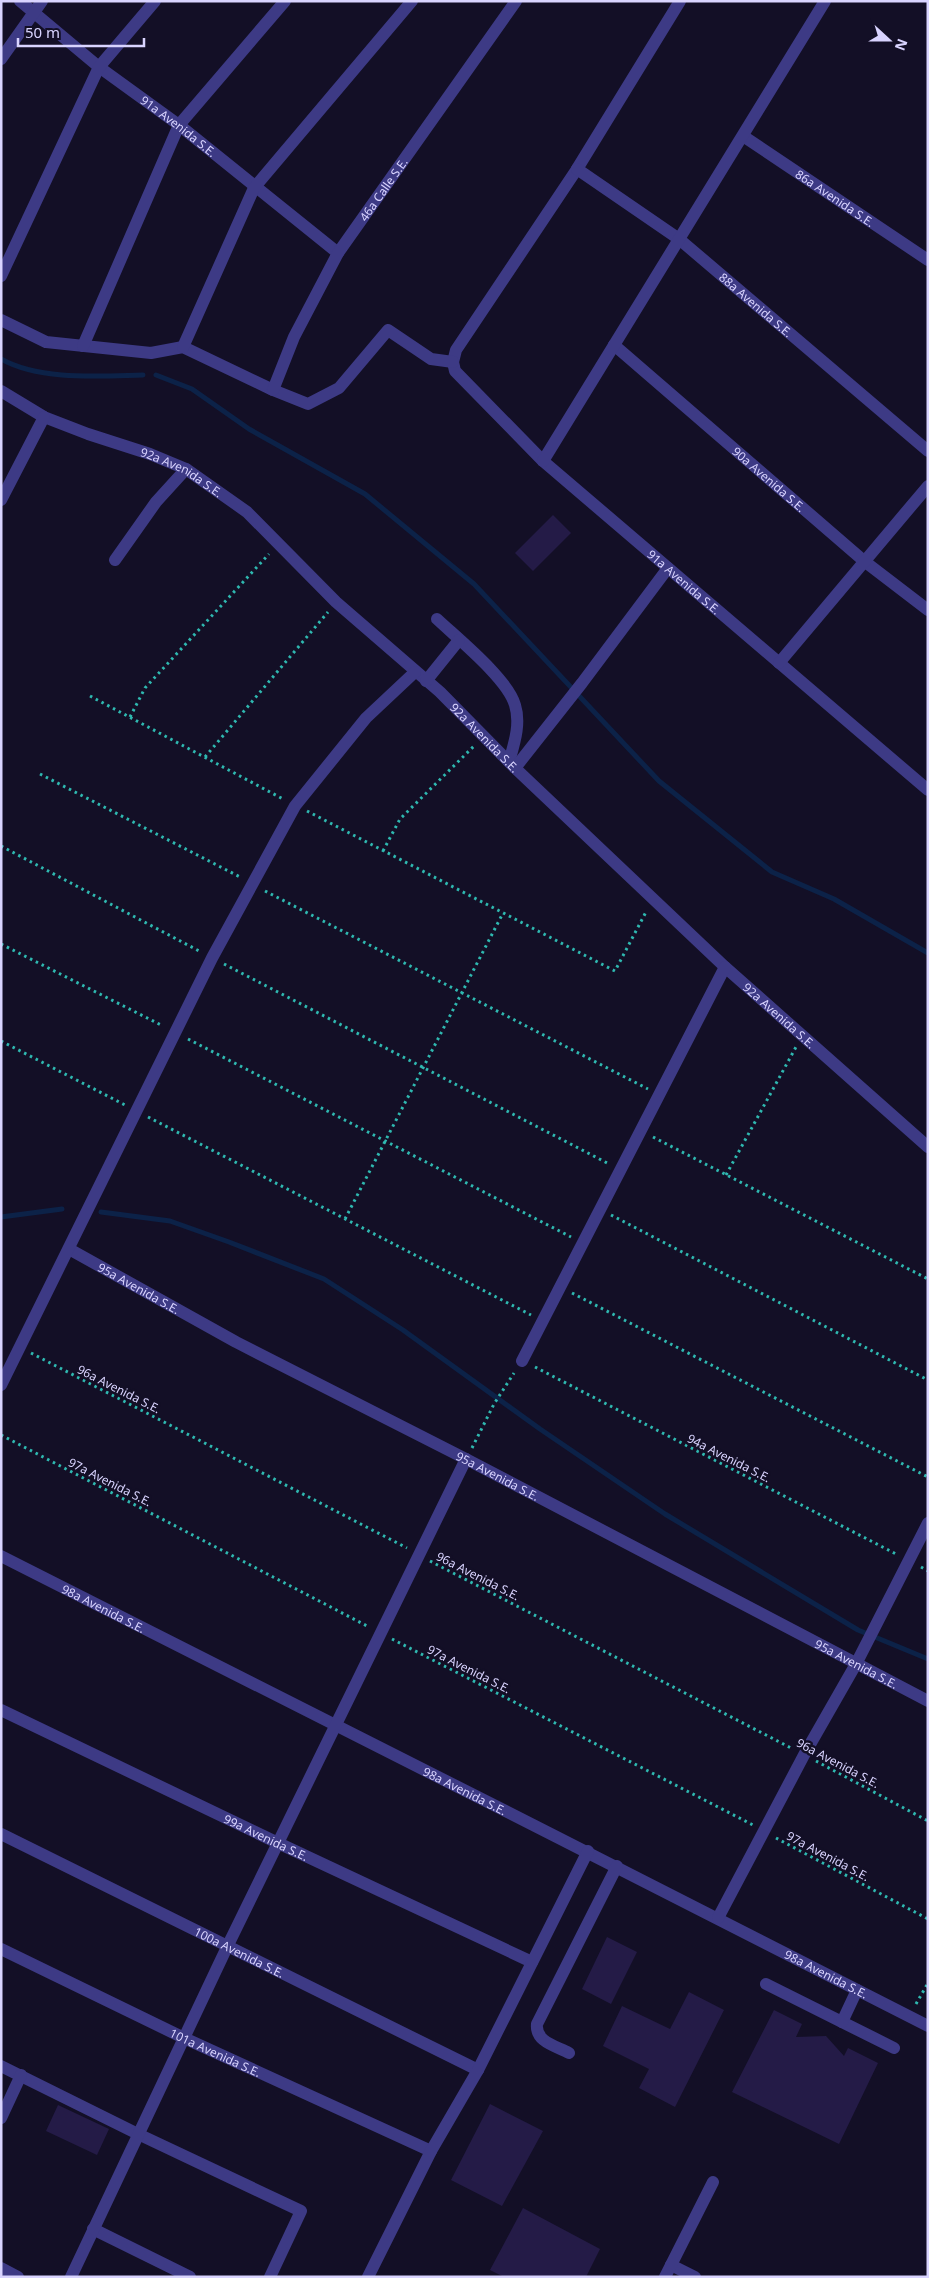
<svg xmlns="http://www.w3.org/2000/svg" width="929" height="2278" font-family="'Noto Sans',sans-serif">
	<rect width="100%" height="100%" fill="#130f26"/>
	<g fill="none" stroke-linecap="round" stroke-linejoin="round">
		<path stroke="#0c2248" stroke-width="5" d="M 1,359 C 40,381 100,376 143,375
			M 156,375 L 192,389 L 249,429 L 365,494 L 474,584 L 659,781 L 772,872 L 834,899 L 928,953
			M 101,1212 L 170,1221 L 229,1242 L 324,1279 L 403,1330 L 540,1429 L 665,1514 L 858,1630 L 928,1659
			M 1,1217 L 62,1209"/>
	</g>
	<path fill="#241b47" d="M 553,515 L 571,533 L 533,571 L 515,553 Z
		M 607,1937 L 637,1952 L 611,2004 L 582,1989 Z
		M 689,1992 L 724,2010 L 675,2107 L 639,2088 L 649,2069 L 603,2046 L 622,2006 L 670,2029 Z
		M 774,2010 L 802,2024 L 796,2037 L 826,2036 L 844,2056 L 848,2048 L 878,2063 L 839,2144 L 732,2092 Z
		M 490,2104 L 543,2131 L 502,2206 L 451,2180 Z
		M 58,2105 L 109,2129 L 97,2155 L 46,2131 Z
		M 523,2208 L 600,2249 L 586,2277 L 504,2277 L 490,2270 Z"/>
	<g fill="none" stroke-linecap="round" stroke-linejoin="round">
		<path stroke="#2fb8b0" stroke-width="3" stroke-dasharray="2.5 4" stroke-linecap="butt" d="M 90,696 L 283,799
			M 130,717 L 145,688 L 269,554
			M 205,757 L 328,612
			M 40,774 L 242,878
			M 307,811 L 615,971 L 647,910
			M 1,846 L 201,952
			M 383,851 L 400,819 L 474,746
			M 265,891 L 648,1089
			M 1,944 L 163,1026
			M 224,964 L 609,1164
			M 188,1039 L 571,1237
			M 1,1041 L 125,1105
			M 148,1117 L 531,1315
			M 653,1137 L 928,1279
			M 726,1175 L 796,1047
			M 611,1215 L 928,1380
			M 345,1219 L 503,913
			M 572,1293 L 928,1477
			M 31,1353 L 407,1548
			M 535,1367 L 898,1555
			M 1,1435 L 369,1627
			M 472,1448 L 494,1404 L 514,1373
			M 430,1561 L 793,1749
			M 921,1567 L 928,1571
			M 392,1639 L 753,1825
			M 816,1761 L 928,1821
			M 776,1838 L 928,1919
			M 916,2004 L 928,1983"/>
		<g stroke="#3d3a85" stroke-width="12">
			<path id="s1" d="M 20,1 L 99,67 L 179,125 L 338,253"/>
			<path id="s2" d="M 680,1 L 577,169 L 456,350 L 453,362 L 455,371 L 543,461 L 928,790"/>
			<path d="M 1,59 L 42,1"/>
			<path id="s3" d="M 743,136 L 928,260"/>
			<path id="s4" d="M 577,169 L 679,239 L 928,451"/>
			<path d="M 1,276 L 99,67 L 155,1"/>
			<path d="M 1,320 L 46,342 L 151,353 L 183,347 L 273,390 L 308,404 L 339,388 L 388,330 L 431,359 L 453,362"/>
			<path id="s5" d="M 614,345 L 864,561 L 928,610"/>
			<path d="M 83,346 L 179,125 L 285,1"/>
			<path d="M 183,347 L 254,188 L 412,1"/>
			<path id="s6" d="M 273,390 L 294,337 L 338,253 L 516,1"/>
			<path id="s7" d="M 1,391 L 44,417 L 88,434 L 150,454 L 186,469 L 247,512 L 336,602 L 440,692 L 515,768 L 725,967 L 928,1147"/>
			<path d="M 543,461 L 825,1"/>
			<path d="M 1,500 L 44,417"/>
			<path d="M 115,560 L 156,502 L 186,469"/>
			<path d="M 437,619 C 457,638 508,679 515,705 C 521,724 514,744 509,762"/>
			<path d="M 779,663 L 928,486"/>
			<path d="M 426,681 L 459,640"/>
			<path d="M 515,768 L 582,683 L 668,568"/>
			<path id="s8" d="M 69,1249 L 236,1342 L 466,1459 L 928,1701"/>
			<path d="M 522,1361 L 725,967"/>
			<path d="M 1,1385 L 212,958 L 295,806 L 366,718 L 415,672"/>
			<path id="s9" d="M 1,1556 C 310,1714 620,1867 928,2026"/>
			<path id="s10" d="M 1,1710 L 278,1843 L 532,1962"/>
			<path id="s11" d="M 1,1834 L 478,2070"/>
			<path d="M 718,1918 L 804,1755 L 856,1664 L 928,1523"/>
			<path id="s12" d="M 1,1949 L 184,2038 L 431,2151"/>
			<path d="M 766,1984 L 894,2048"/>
			<path d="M 842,2022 L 857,1990"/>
			<path d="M 569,2053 C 556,2046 535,2042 537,2024 L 617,1866"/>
			<path d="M 1,2066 L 138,2134 L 301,2211 L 270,2277"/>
			<path d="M 1,2118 L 21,2075"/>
			<path d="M 93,2229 L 190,2277"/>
			<path d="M 671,2265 L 695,2277"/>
			<path d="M 1,2268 L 18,2277"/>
			<path d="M 71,2277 L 228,1945 L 466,1459"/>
			<path d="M 368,2277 L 431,2151 L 478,2070 L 588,1851"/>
			<path d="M 665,2277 L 713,2182"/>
		</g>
	</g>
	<g text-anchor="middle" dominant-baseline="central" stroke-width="5" stroke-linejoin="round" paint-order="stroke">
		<g font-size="12" fill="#d9d4ff" stroke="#130f26">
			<text stroke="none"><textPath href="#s1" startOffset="202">91a Avenida S.E.</textPath></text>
			<text stroke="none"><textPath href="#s6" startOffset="230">46a Calle S.E.</textPath></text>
			<text stroke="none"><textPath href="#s3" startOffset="111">86a Avenida S.E.</textPath></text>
			<text stroke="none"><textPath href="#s4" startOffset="225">88a Avenida S.E.</textPath></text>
			<text stroke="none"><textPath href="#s7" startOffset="199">92a Avenida S.E.</textPath></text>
			<text stroke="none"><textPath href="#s5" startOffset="205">90a Avenida S.E.</textPath></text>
			<text stroke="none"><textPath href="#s2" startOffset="748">91a Avenida S.E.</textPath></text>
			<text stroke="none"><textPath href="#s7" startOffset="604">92a Avenida S.E.</textPath></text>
			<text stroke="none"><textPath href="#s7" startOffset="1009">92a Avenida S.E.</textPath></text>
			<text stroke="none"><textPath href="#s8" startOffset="80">95a Avenida S.E.</textPath></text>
			<text transform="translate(119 1389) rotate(27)">96a Avenida S.E.</text>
			<text transform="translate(729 1458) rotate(27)">94a Avenida S.E.</text>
			<text stroke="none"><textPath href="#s8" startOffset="485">95a Avenida S.E.</textPath></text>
			<text transform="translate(110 1482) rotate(27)">97a Avenida S.E.</text>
			<text transform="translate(478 1576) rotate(27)">96a Avenida S.E.</text>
			<text stroke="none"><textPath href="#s9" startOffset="115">98a Avenida S.E.</textPath></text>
			<text stroke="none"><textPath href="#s8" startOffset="890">95a Avenida S.E.</textPath></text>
			<text transform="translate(469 1669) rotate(27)">97a Avenida S.E.</text>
			<text transform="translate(838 1763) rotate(28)">96a Avenida S.E.</text>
			<text stroke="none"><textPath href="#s9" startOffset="520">98a Avenida S.E.</textPath></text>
			<text stroke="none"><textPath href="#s10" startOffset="294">99a Avenida S.E.</textPath></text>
			<text transform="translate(828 1856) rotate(28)">97a Avenida S.E.</text>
			<text stroke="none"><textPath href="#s11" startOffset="266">100a Avenida S.E.</textPath></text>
			<text stroke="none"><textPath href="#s9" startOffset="925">98a Avenida S.E.</textPath></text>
			<text stroke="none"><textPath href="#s12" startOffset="238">101a Avenida S.E.</textPath></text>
		</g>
	</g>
	<rect width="929" height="2278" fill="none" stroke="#d9d4ff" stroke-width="5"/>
	<g transform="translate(889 40) rotate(111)" stroke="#130f26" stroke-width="4" paint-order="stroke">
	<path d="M0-4L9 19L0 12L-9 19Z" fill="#d9d4ff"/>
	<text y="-8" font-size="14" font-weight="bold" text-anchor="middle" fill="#d9d4ff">N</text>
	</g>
	<path d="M18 38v8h126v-8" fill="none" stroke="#d9d4ff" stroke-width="2.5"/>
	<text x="25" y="38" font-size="15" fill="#d9d4ff" stroke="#130f26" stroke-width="4" paint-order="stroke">50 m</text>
</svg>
